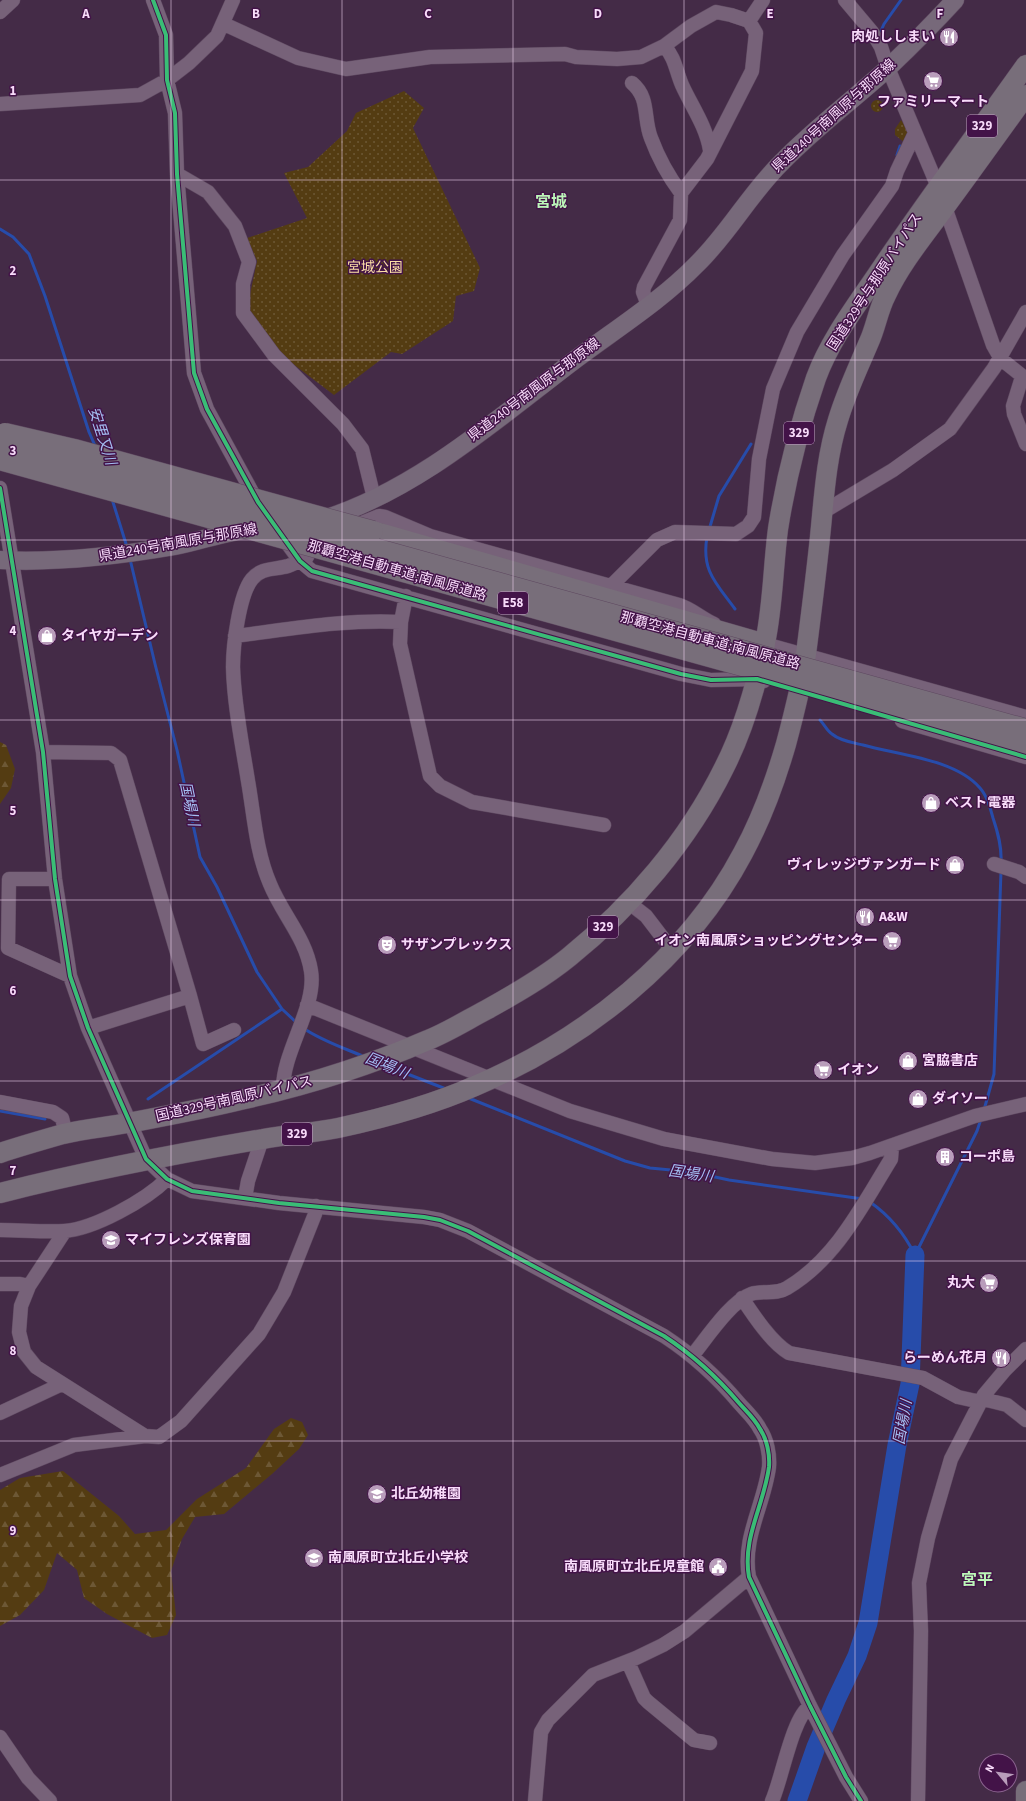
<svg xmlns="http://www.w3.org/2000/svg" width="1026" height="1801" font-family="'Source Sans 3','Noto Sans JP',sans-serif">
	<defs>
		<pattern id="forest-firs" width="22" height="20" patternUnits="userSpaceOnUse"><rect width="22" height="20" fill="#543c12"/><path d="M5 1l3.5 6h-7zM16 11l3.5 6h-7z" fill="#6d5835"/></pattern>
		<pattern id="park-dots" width="8" height="8" patternUnits="userSpaceOnUse"><rect width="8" height="8" fill="#543c12"/><path d="M2 2h.1M6 6h.1" fill="none" stroke="#6d5835" stroke-width="1.8" stroke-linecap="round"/></pattern>
	</defs>
	<rect width="100%" height="100%" fill="#442b47"/>
	<path fill="url(#forest-firs)" d="M 0,742 L 6,745 L 15,769 L 11,788 L 0,804 Z
		M 291,1418 L 302,1422 L 308,1435 L 299,1449 L 272,1474 L 224,1514 L 195,1517 L 182,1539 L 171,1571 L 176,1615 L 167,1635 L 152,1638 L 107,1614 L 84,1598 L 77,1570 L 57,1553 L 44,1590 L 20,1615 L 0,1626 L 0,1490 L 20,1478 L 63,1471 L 119,1516 L 135,1534 L 166,1530 L 197,1499 L 246,1468 L 274,1429 Z"/>
	<path fill="url(#park-dots)" d="M 404,91 L 424,108 L 413,128 L 480,268 L 474,291 L 456,296 L 453,321 L 402,354 L 391,352 L 334,395 L 289,361 L 271,343 L 251,316 L 248,304 L 257,261 L 247,238 L 307,218 L 284,173 L 308,167 L 347,131 L 356,113 Z
		M871 106a6 6 0 1 1 12 0a6 6 0 1 1-12 0Z
		M 901,120 L 908,130 L 905,143 L 895,135 L 895,129 Z"/>
	<g fill="none" stroke-linecap="round" stroke-linejoin="round">
		<path stroke="#274caa" stroke-width="3" d="M 880,33 L 884,24 L 901,0
			M 897,155 L 900,146
			M 0,229 L 13,237 L 29,254 L 45,296 L 89,432 L 96,448
			M 112,499 L 127,547
			M 709,530 L 719,496 L 751,444
			M 707,537 C 701,571 717,584 735,609
			M 130,559 L 155,664 L 177,750 L 200,857 L 217,887 L 257,972 L 282,1009 L 297,1023
			M 820,720 C 824,724 827,731 832,734 C 840,741 854,743 863,745 C 899,755 955,759 980,788 C 987,796 990,807 993,818 C 998,833 1002,847 1001,863
			M 303,1028 C 322,1041 344,1048 365,1057
			M 387,1066 L 446,1089
			M 466,1097 L 625,1161 L 650,1168 L 692,1172 L 729,1180 L 863,1199
			M 148,1099 L 282,1009
			M 984,1110 L 994,1074 L 1001,871
			M 0,1111 L 45,1119
			M 870,1202 C 890,1216 904,1233 915,1255
			M 915,1255 L 977,1131 L 981,1119"/>
		<path stroke="#274caa" stroke-width="19" d="M 797,1801 L 816,1747 L 836,1700 L 857,1656 L 868,1623 L 897,1445 L 910,1384 L 915,1255"/>
		<g stroke="#5e4860" stroke-width="15">
			<path id="minor" d="M 153,0 L 166,35 L 167,80 L 175,113 L 177,174 L 194,373 L 207,409 L 258,503
				M 845,0 L 872,32 L 881,47 L 888,68 L 938,187 L 993,345 L 1001,359 L 1026,379
				M 0,12 L 13,0
				M 224,24 L 298,58 L 346,69 L 430,57 L 565,54 L 576,57 L 617,59 L 641,57 L 664,46 L 691,26 L 716,12 L 731,15 L 749,21 L 763,0
				M 664,46 C 675,57 676,71 682,85 C 692,107 706,126 710,150
				M 632,83 C 650,98 643,118 651,138 C 658,157 669,177 681,193
				M 0,104 L 140,95 L 167,80 L 189,63 L 217,36 L 233,0
				M 177,174 L 208,192 L 235,226 L 249,262 L 243,284 L 243,313 L 274,355 L 343,424 L 362,449 L 374,498
				M 648,305 L 643,292 L 644,287 L 680,220 L 681,193 L 707,159 L 752,71 L 756,33 L 749,21
				M 1022,377 L 1013,406 L 1014,414 L 1026,444
				M 0,488 L 43,752 L 55,879 L 70,976 L 88,1028 L 146,1159 L 167,1179 L 192,1191 L 279,1203 L 424,1217 L 440,1220 L 468,1231 L 664,1336 C 693,1355 717,1377 739,1403 C 746,1411 755,1419 760,1429 C 767,1439 770,1455 769,1467 C 764,1505 742,1538 749,1577 L 810,1706 L 846,1777 L 861,1801
				M 823,512 L 893,470 L 950,429 L 994,368 L 1026,312
				M 352,527 L 379,516 L 385,517 L 430,536 L 679,605 C 692,609 702,619 714,624
				M 282,536 L 300,561 L 312,571 L 681,674 L 711,680 L 757,679 L 764,681
				M 610,587 L 657,540 L 675,532 L 736,534 L 748,526 L 754,517 L 759,459 L 773,389 L 797,332 L 843,255 L 892,186 L 897,171 L 915,133
				M 406,596 L 401,622 L 400,644 L 430,776 L 440,786 L 472,802 L 604,825
				M 235,636 C 291,629 345,619 401,622
				M 765,644 L 1026,717
				M 902,721 L 1026,757
				M 43,752 L 111,753 L 120,760 L 190,996 L 203,1044 L 234,1030
				M 994,864 L 1019,872 L 1026,877
				M 55,879 L 9,879 L 8,948 L 70,976
				M 628,902 L 646,916 L 672,950
				M 307,1005 L 570,1111 L 664,1139 L 772,1159 L 815,1163 L 852,1158 L 870,1153 L 975,1116 L 1026,1104
				M 88,1028 L 190,996
				M 283,1090 C 282,1052 317,1007 311,971 C 306,938 282,914 270,884 C 256,852 254,815 248,781 C 242,743 234,705 233,667 C 233,646 239,595 252,579 C 262,567 274,570 288,566 C 294,564 301,560 307,557
				M 0,1102 L 53,1112 L 62,1118 L 66,1134
				M 245,1198 L 248,1181 L 262,1139
				M 0,1230 C 21,1230 43,1232 64,1231 C 94,1229 146,1200 167,1179
				M 65,1231 L 29,1286 L 21,1306 L 19,1332 L 24,1352 L 36,1367 L 145,1436
				M 0,1284 L 20,1284 L 29,1286
				M 742,1298 C 754,1316 771,1342 789,1353 L 923,1378 L 958,1397 L 976,1401 L 983,1399 L 1007,1405 L 1026,1420
				M 692,1356 C 706,1339 731,1301 751,1294 C 762,1290 776,1295 787,1288 C 836,1259 862,1206 891,1159 L 892,1146
				M 0,1413 L 62,1384
				M 0,1475 L 74,1445 L 145,1436 L 159,1437 L 181,1421 L 259,1334 L 284,1292 L 315,1214 L 316,1206
				M 628,1662 L 644,1698 L 648,1702 L 694,1740 L 710,1743
				M 0,1737 L 28,1778 L 50,1801
				M 535,1801 L 541,1732 L 548,1720 L 593,1675 L 636,1658 L 663,1645 L 685,1631 L 749,1577
				M 772,1801 C 782,1779 792,1718 810,1706
				M 918,1801 L 921,1631 L 919,1583 L 928,1538 L 951,1459 L 984,1395 L 1005,1370 L 1026,1349"/>
		</g>
		<g stroke="#5e4860" stroke-width="19">
			<path id="major" d="M 321,520 C 416,491 498,418 576,359 C 616,329 662,300 697,264 C 729,233 750,193 782,162 C 815,128 853,100 888,68 C 911,46 933,24 955,0
				M 0,560 C 59,563 117,556 175,546 C 201,541 226,531 252,529"/>
		</g>
		<g stroke="#5e4860" stroke-width="21">
			<path id="highway" d="M 373,531 L 765,644
				M 0,1153 C 21,1146 42,1140 63,1134 C 84,1129 106,1127 128,1123 C 165,1116 203,1109 240,1100 C 304,1086 368,1066 428,1040 C 448,1032 467,1020 486,1010 C 515,994 543,978 569,957 C 632,906 688,841 724,768 C 744,729 756,686 765,643 C 773,606 773,567 778,529 C 786,478 799,427 816,378 C 830,340 856,306 879,272 C 926,202 977,134 1026,65
				M 0,1193 C 87,1171 175,1154 263,1139 C 288,1134 314,1133 338,1128 C 384,1118 432,1105 475,1086 C 584,1040 687,959 743,853 C 762,818 775,782 786,744 C 794,714 802,684 806,654 C 811,615 816,576 820,537 C 824,498 826,458 838,420 C 846,393 858,368 869,342 C 876,327 878,310 886,295 C 900,265 922,238 942,211 C 970,173 998,134 1026,95
				M 1026,1801 L 1026,1791"/>
		</g>
		<use href="#minor" stroke="#776279" stroke-width="14"/>
		<use href="#major" stroke="#77697a" stroke-width="18"/>
		<use href="#highway" stroke="#786e7a" stroke-width="20"/>
		<g stroke="#5e4860" stroke-width="21" stroke-linecap="butt">
			<path id="highway-bridge" d="M 5,433 L 74,449 L 373,531
				M 0,444 L 1026,729
				M 0,460 L 1026,745"/>
		</g>
		<use href="#highway-bridge" stroke="#786e7a" stroke-width="20"/>
		<g stroke="#431348" stroke-width="6">
			<path id="cycleway" d="M 153,0 L 166,35 L 167,80 L 175,113 L 177,174 L 194,373 L 207,409 L 258,502 L 300,561 L 312,571 L 681,674 L 711,680 L 757,679 L 1026,757
				M 0,488 L 43,752 L 55,879 L 70,976 L 88,1028 L 146,1159 L 167,1179 L 192,1191 L 279,1203 L 424,1217 L 440,1220 L 468,1231 L 664,1336 C 693,1355 717,1377 739,1403 C 746,1411 755,1419 760,1429 C 767,1439 770,1455 769,1467 C 764,1505 742,1538 749,1577 L 810,1706 L 846,1777 L 861,1801"/>
		</g>
		<use href="#cycleway" stroke="#3abd76" stroke-width="4"/>
	</g>
	<path fill="none" stroke="#f8dbfa" stroke-width="1" stroke-opacity="0.55" d="M 171,0 L 171,1801M 342,0 L 342,1801M 513,0 L 513,1801M 684,0 L 684,1801M 855,0 L 855,1801M 0,180 L 1026,180M 0,360 L 1026,360M 0,540 L 1026,540M 0,720 L 1026,720M 0,900 L 1026,900M 0,1081 L 1026,1081M 0,1261 L 1026,1261M 0,1441 L 1026,1441M 0,1621 L 1026,1621"/>
	<defs>
		<g id="restaurant-disc" transform="scale(1)"><circle r="9.5" fill="#b99dbb" stroke="#431348"/><path d="M-5-6h1v4h1v-4h1v4h1v-4h1v5L-1.5 .5V6h-2V.5L-5-1ZM5-6V6H3V1.5H1.5Q1.5-4 5-6Z" fill="#fff"/></g>
		<g id="supermarket-disc" transform="scale(1)"><circle r="9.5" fill="#b99dbb" stroke="#431348"/><path d="M-6-5.5h2.5l.6 2H6L4.5 2H-2.5L-4.4-4H-6ZM-1.5 3.2a1.3 1.3 0 1 0 .1 0ZM3 3.2a1.3 1.3 0 1 0 .1 0Z" fill="#fff"/></g>
		<g id="shop-disc" transform="scale(1)"><circle r="9.5" fill="#b99dbb" stroke="#431348"/><path d="M-5-2.5h2.3a2.7 3.5 0 0 1 5.4 0H5L5.5 6h-11ZM-1.5-2.5h3a1.5 2.3 0 0 0-3 0Z" fill="#fff"/></g>
		<g id="theatre-disc" transform="scale(1)"><circle r="9.5" fill="#b99dbb" stroke="#431348"/><path d="M-5-5.5Q0-4 5-5.5V0Q5 5 0 6Q-5 5-5 0ZM-3.3-2.5H-1v1.5H-3.3ZM1-2.5H3.3v1.5H1ZM-2.8 1Q0 5.5 2.8 1Z" fill="#fff"/></g>
		<g id="building-disc" transform="scale(1)"><circle r="9.5" fill="#b99dbb" stroke="#431348"/><path d="M-4-6H4V6H1V3H-1V6H-4ZM-2.5-4.3h1.7v1.8h-1.7ZM.8-4.3h1.7v1.8H.8ZM-2.5-1h1.7V.8h-1.7ZM.8-1h1.7V.8H.8Z" fill="#fff"/></g>
		<g id="school-disc" transform="scale(1)"><circle r="9.5" fill="#b99dbb" stroke="#431348"/><path d="M0-5L7-2L0 1L-7-2ZM-4 1L0 2.5L4 1V4Q0 6-4 4Z" fill="#fff"/></g>
		<g id="civic-disc" transform="scale(1)"><circle r="9.5" fill="#b99dbb" stroke="#431348"/><path d="M-.6-6.5H3V-4.5H.6V-3L4-1V1h2V6H-6V1h2V-1L-.6-3ZM-1.2 2.5V6h2.4V2.5Z" fill="#fff"/></g>
	</defs>
	<g fill-rule="evenodd">
		<use href="#restaurant-disc" x="949" y="37"/>
		<use href="#supermarket-disc" x="933" y="81"/>
		<use href="#shop-disc" x="47" y="636"/>
		<use href="#shop-disc" x="931" y="803"/>
		<use href="#shop-disc" x="955" y="865"/>
		<use href="#restaurant-disc" x="865" y="917"/>
		<use href="#supermarket-disc" x="892" y="941"/>
		<use href="#theatre-disc" x="387" y="945"/>
		<use href="#shop-disc" x="908" y="1061"/>
		<use href="#supermarket-disc" x="823" y="1070"/>
		<use href="#shop-disc" x="918" y="1099"/>
		<use href="#building-disc" x="945" y="1157"/>
		<use href="#school-disc" x="111" y="1240"/>
		<use href="#supermarket-disc" x="989" y="1283"/>
		<use href="#restaurant-disc" x="1001" y="1358"/>
		<use href="#school-disc" x="377" y="1494"/>
		<use href="#school-disc" x="314" y="1558"/>
		<use href="#civic-disc" x="718" y="1567"/>
	</g>
	<g text-anchor="middle" dominant-baseline="central" stroke-width="3" stroke-linejoin="round" paint-order="stroke">
		<g fill="#431348" stroke="#c29fc5" stroke-width="1">
			<rect x="967" y="115" width="30" height="22" rx="3"/>
			<rect x="784" y="422" width="30" height="22" rx="3"/>
			<rect x="498" y="592" width="30" height="22" rx="3"/>
			<rect x="588" y="916" width="30" height="22" rx="3"/>
			<rect x="282" y="1123" width="30" height="22" rx="3"/>
		</g>
		<g font-size="13" font-weight="bold" fill="#f8dbfa">
			<text x="982" y="126">329</text>
			<text x="799" y="433">329</text>
			<text x="513" y="603">E58</text>
			<text x="603" y="927">329</text>
			<text x="297" y="1134">329</text>
		</g>
		<g font-size="14" font-weight="bold" fill="#f8dbfa" stroke="#431348" text-anchor="start">
			<text x="935" y="37" text-anchor="end">肉処ししまい</text>
			<text x="933" y="102" text-anchor="middle">ファミリーマート</text>
			<text x="61" y="636">タイヤガーデン</text>
			<text x="945" y="803">ベスト電器</text>
			<text x="941" y="865" text-anchor="end">ヴィレッジヴァンガード</text>
			<text x="879" y="917">A&amp;W</text>
			<text x="878" y="941" text-anchor="end">イオン南風原ショッピングセンター</text>
			<text x="401" y="945">サザンプレックス</text>
			<text x="922" y="1061">宮脇書店</text>
			<text x="837" y="1070">イオン</text>
			<text x="932" y="1099">ダイソー</text>
			<text x="959" y="1157">コーポ島</text>
			<text x="125" y="1240">マイフレンズ保育園</text>
			<text x="975" y="1283" text-anchor="end">丸大</text>
			<text x="987" y="1358" text-anchor="end">らーめん花月</text>
			<text x="391" y="1494">北丘幼稚園</text>
			<text x="328" y="1558">南風原町立北丘小学校</text>
			<text x="704" y="1567" text-anchor="end">南風原町立北丘児童館</text>
		</g>
		<g font-size="14" fill="#f8dbfa" stroke="#431348">
			<text transform="translate(834 116) rotate(-42)">県道240号南風原与那原線</text>
			<text transform="translate(875 282) rotate(-57)">国道329号与那原バイパス</text>
			<text transform="translate(534 390) rotate(-37)">県道240号南風原与那原線</text>
			<text transform="translate(178 543) rotate(-10)">県道240号南風原与那原線</text>
			<text transform="translate(397 571) rotate(16)">那覇空港自動車道;南風原道路</text>
			<text transform="translate(710 641) rotate(15)">那覇空港自動車道;南風原道路</text>
			<text transform="translate(234 1099) rotate(-13)">国道329号南風原バイパス</text>
		</g>
		<g font-size="14" fill="#fcdfa6" stroke="#431348">
			<text x="375" y="268">宮城公園</text>
		</g>
		<g font-size="15" font-style="italic" fill="#a4bef2" stroke="#431348">
			<text transform="translate(102 436) rotate(72)">安里又川</text>
			<text transform="translate(189 804) rotate(78)">国場川</text>
			<text transform="translate(387 1066) rotate(22)">国場川</text>
			<text transform="translate(691 1174) rotate(8)">国場川</text>
			<text transform="translate(903 1422) rotate(-80)">国場川</text>
		</g>
		<g font-size="16" font-weight="bold" fill="#bcf6b9" stroke="#431348">
			<text x="551" y="202">宮城</text>
			<text x="977" y="1580">宮平</text>
		</g>
	</g>
	<g font-size="13" text-anchor="middle" font-weight="bold" fill="#f8dbfa" stroke="#431348" stroke-width="3" stroke-linejoin="round" paint-order="stroke">
		<text x="86" y="18">A</text>
		<text x="256" y="18">B</text>
		<text x="428" y="18">C</text>
		<text x="598" y="18">D</text>
		<text x="770" y="18">E</text>
		<text x="940" y="18">F</text>
		<text x="13" y="95">1</text>
		<text x="13" y="275">2</text>
		<text x="13" y="455">3</text>
		<text x="13" y="635">4</text>
		<text x="13" y="815">5</text>
		<text x="13" y="995">6</text>
		<text x="13" y="1175">7</text>
		<text x="13" y="1355">8</text>
		<text x="13" y="1535">9</text>
	</g>
	<g transform="translate(998 1773) rotate(299)"><circle r="19" fill="#431348" stroke="#8b638f"/>
	<path d="M0-3L7 15L0 10L-7 15Z" fill="#b99dbb"/>
	<text y="-6" font-size="11" font-weight="bold" text-anchor="middle" fill="#f8dbfa">N</text>
	</g>
</svg>
